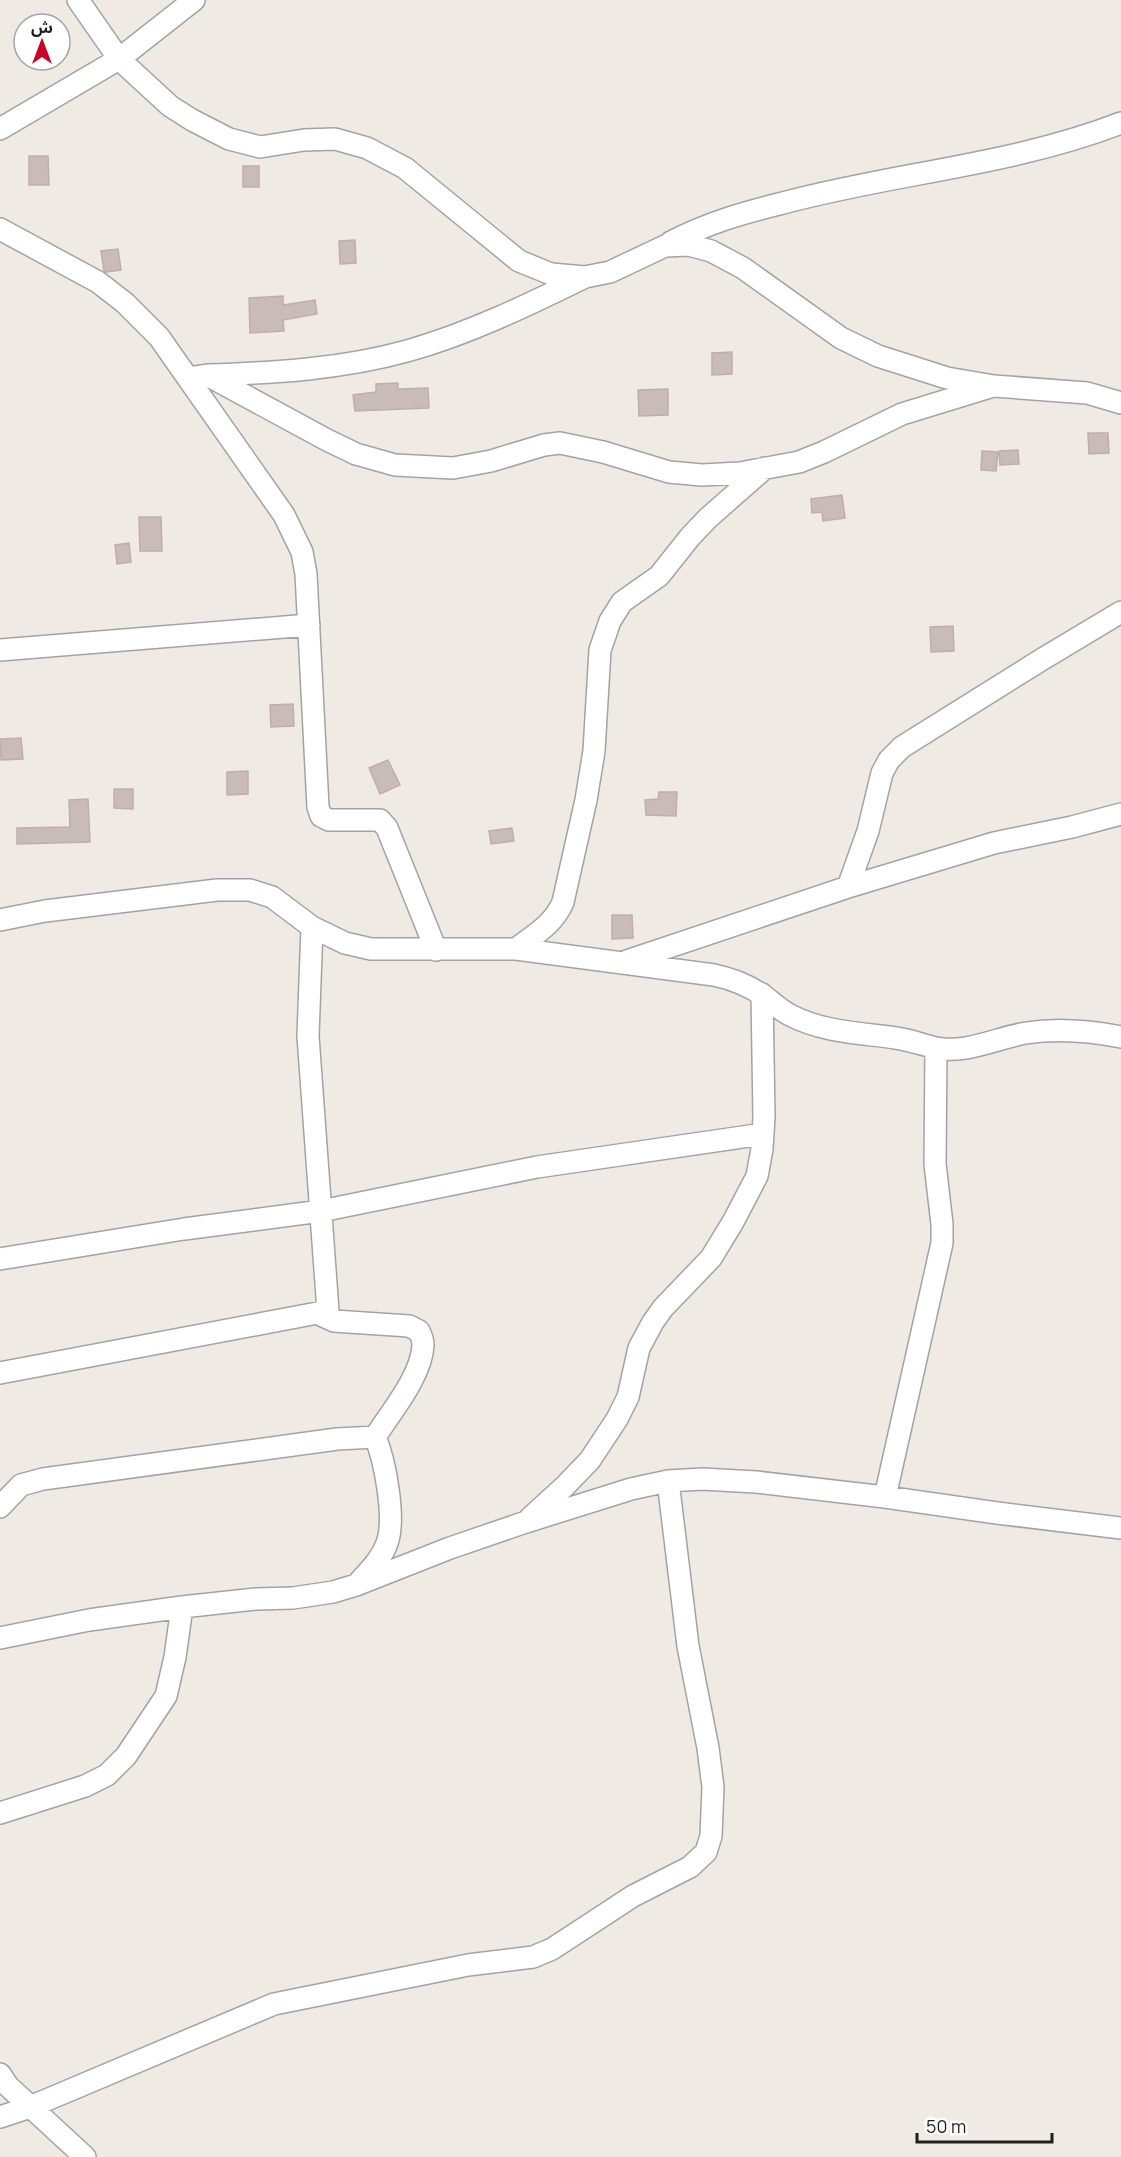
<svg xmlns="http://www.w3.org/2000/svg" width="1121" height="2157" font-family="Manrope,'Noto Sans Arabic',sans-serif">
	<rect width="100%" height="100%" fill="#f0eae5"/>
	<path fill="#c8bbb8" stroke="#c3aea6" stroke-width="1.5" d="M 29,156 L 48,156 L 49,185 L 29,185 Z
		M 243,166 L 259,166 L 259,187 L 243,187 Z
		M 355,240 L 356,263 L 340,264 L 339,241 Z
		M 118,249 L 121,270 L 106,272 L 104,271 L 101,251 Z
		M 283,296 L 283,305 L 315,300 L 317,314 L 283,320 L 284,331 L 250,333 L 249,298 Z
		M 732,352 L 732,374 L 712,375 L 712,353 Z
		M 398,383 L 398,389 L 428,388 L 429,408 L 355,411 L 353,395 L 376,392 L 376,384 Z
		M 668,389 L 668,415 L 639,416 L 638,390 Z
		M 1088,433 L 1108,433 L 1109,453 L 1089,454 Z
		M 1018,450 L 1019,464 L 1000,465 L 999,451 Z
		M 982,451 L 998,452 L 996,471 L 981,470 Z
		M 842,495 L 845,518 L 823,521 L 822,512 L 812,513 L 811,499 Z
		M 139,517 L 161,517 L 162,551 L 140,551 Z
		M 129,543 L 131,562 L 117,564 L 115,545 Z
		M 953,626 L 954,651 L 931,652 L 930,627 Z
		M 293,704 L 294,726 L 271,727 L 270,705 Z
		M 21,738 L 23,759 L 1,760 L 0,739 Z
		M 388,760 L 400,785 L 380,794 L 369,768 Z
		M 248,771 L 248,794 L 227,795 L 227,772 Z
		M 114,789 L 133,789 L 133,809 L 114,808 Z
		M 659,792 L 677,792 L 676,816 L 646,815 L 645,800 L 658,799 Z
		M 88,799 L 90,842 L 17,844 L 17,828 L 70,827 L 69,800 Z
		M 512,828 L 514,841 L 491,844 L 489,831 Z
		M 612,915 L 632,915 L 633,938 L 612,939 Z"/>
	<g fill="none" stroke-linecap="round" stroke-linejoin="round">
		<g stroke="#a3a3a3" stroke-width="24">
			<path id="street" d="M 78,0 L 119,59 L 170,106 L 192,120 L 229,139 L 260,147 L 304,140 L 335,139 L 367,148 L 405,168 L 519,261 L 551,274 L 585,277 L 610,272 L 665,246 L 689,245 L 711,251 L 743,268 L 841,338 L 878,356 L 947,378 L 994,386 L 1087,393 L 1121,403
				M 0,129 L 119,59 L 194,0
				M 0,229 L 98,282 L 125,303 L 159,337 L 284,515 L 302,552 L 306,574 L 318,807 L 321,816 L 329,820 L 380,820 L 387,828 L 436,950
				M 671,242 C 708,223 742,213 783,203 C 894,173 1013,165 1121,123
				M 207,375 C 274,373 342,369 407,351 C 468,334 528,305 585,277
				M 188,378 L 207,375 L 327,440 L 356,454 L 395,465 L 453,468 L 491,461 L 544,445 L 560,443 L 603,452 L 669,472 L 702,475 L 740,473 L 799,462 L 824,452 L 902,414 L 990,387
				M 0,650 L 309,625
				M 848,887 L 868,831 L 882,773 L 889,760 L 902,747 L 1041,660 L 1121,612
				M 0,920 L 45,911 L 217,890 L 250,890 L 272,897 L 312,927 L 345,943 L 371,949 L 516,949 L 714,975 C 733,979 748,985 764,996 C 772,1002 780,1010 790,1015 C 822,1032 861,1033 896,1038 C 910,1040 923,1045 936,1048 C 966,1054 997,1038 1026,1033 C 1058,1028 1090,1031 1121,1037
				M 312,927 L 308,1036 L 328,1311 L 323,1316 L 334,1321 L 409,1326 L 419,1331 C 421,1335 423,1340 423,1345 C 422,1375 391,1412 375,1437
				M 516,949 C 534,935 554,924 563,902 L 586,800 L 594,751 L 600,650 L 610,621 L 622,602 L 659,576 L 690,537 L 708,518 L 765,468
				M 627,961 L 848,887 L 994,843 L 1072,827 L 1121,814
				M 0,1259 L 184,1229 L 321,1211 L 537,1167 L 763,1134
				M 0,1373 L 328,1311
				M 885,1497 L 942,1243 L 942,1224 L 935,1164 L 936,1048
				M 0,1507 L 21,1485 L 43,1479 L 337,1439 L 375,1437
				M 530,1518 L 565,1486 L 590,1460 L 617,1419 L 628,1397 L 639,1348 L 653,1322 L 663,1308 L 711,1258 L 733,1222 L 757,1176 L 762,1149 L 764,1117 L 762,994
				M 360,1581 C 371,1569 382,1558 387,1543 C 396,1519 385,1460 375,1437
				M 0,1638 L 89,1620 L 182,1607 L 256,1599 L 293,1598 L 333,1592 L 356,1585 L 450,1548 L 526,1522 L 631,1489 L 668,1481 L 702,1479 L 756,1482 L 885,1497 L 997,1513 L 1121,1528
				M 0,1813 L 85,1786 L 107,1775 L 126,1756 L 166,1696 L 175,1657 L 182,1607
				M 0,2074 L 8,2086 L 85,2157
				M 0,2117 L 30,2107 L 274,2004 L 468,1965 L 533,1957 L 552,1949 L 633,1896 L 690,1867 L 706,1852 L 711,1836 L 713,1787 L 708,1748 L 688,1646 L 668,1481"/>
		</g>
		<use href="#street" stroke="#fff" stroke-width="21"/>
	</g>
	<g transform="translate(42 42)"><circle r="28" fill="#ffffff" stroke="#a5a5a5" stroke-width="1.5"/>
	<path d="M0-4.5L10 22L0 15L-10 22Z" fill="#ce0024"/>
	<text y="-9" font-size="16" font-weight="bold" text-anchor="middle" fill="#1f1f1f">ش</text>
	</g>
	<path d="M917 2133v9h135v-9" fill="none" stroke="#1f1f1f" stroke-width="3"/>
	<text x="926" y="2133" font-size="18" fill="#1f1f1f" stroke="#ffffff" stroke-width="4.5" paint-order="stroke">50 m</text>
</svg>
